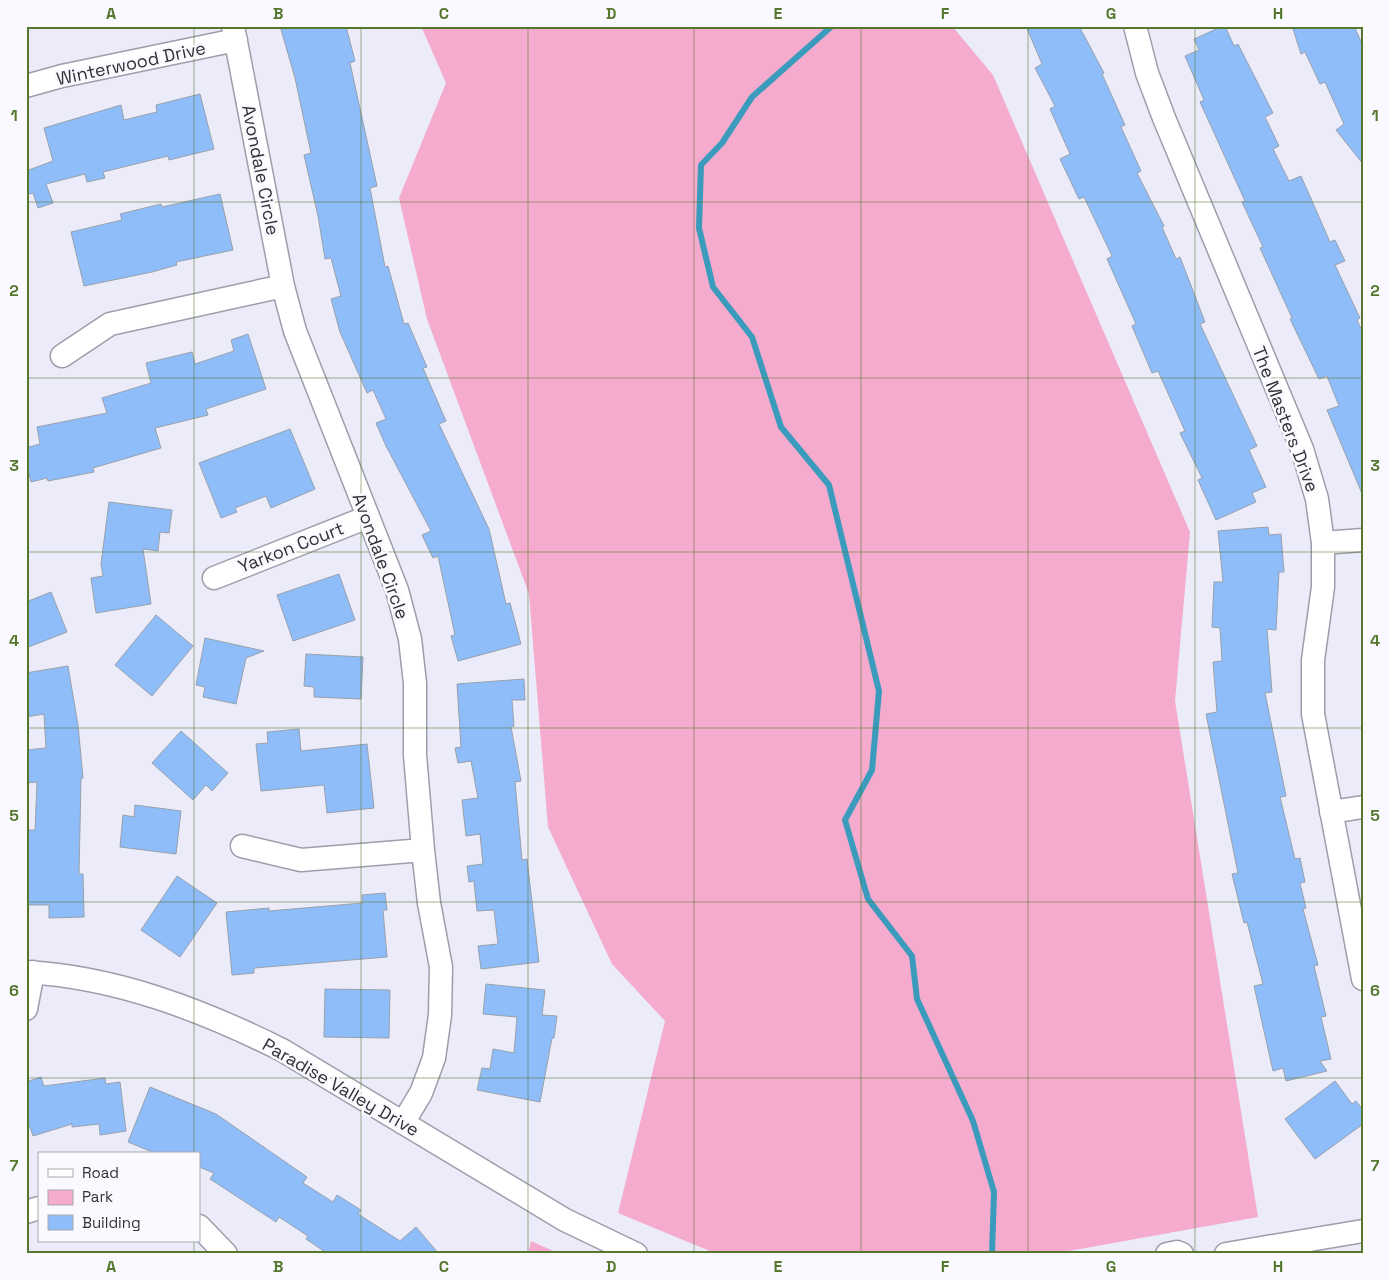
<svg xmlns="http://www.w3.org/2000/svg" width="1389" height="1280" font-family="'Space Grotesk',sans-serif">
	<rect width="100%" height="100%" fill="#ebebf9"/>
	<path fill="#f4abce" d="M 421,26 L 952,26 L 993,75 L 1190,532 L 1175,701 L 1258,1217 L 1052,1254 L 717,1254 L 618,1213 L 665,1021 L 612,964 L 548,827 L 529,594 L 427,319 L 399,198 L 446,83 Z
		M 531,1241 L 560,1254 L 528,1254 Z"/>
	<g fill="none" stroke-linecap="round" stroke-linejoin="round">
		<path stroke="#3a9bbc" stroke-width="6" d="M 832,26 L 752,97 L 722,143 L 701,165 L 699,228 L 713,287 L 752,337 L 781,427 L 829,485 L 879,691 L 872,770 L 845,820 L 868,899 L 912,956 L 917,999 L 973,1121 L 994,1192 L 992,1254"/>
	</g>
	<path fill="#8ebdfa" stroke="#98a1ac" d="M 280,26 L 346,26 L 355,61 L 350,63 L 377,186 L 370,188 L 385,267 L 388,266 L 404,324 L 408,323 L 427,367 L 423,368 L 446,421 L 439,424 L 489,529 L 506,604 L 510,603 L 521,644 L 458,661 L 451,636 L 455,635 L 438,556 L 433,558 L 422,535 L 431,531 L 386,446 L 376,423 L 386,419 L 373,390 L 367,393 L 340,332 L 331,299 L 341,296 L 331,258 L 325,259 L 318,216 L 304,155 L 311,153 L 295,78 Z
		M 1026,26 L 1079,26 L 1104,73 L 1102,74 L 1125,125 L 1121,127 L 1141,171 L 1137,173 L 1164,226 L 1162,227 L 1176,259 L 1180,257 L 1205,322 L 1200,324 L 1257,446 L 1249,450 L 1266,487 L 1252,493 L 1256,502 L 1216,520 L 1198,480 L 1202,478 L 1180,433 L 1185,431 L 1158,371 L 1152,373 L 1132,326 L 1136,324 L 1107,259 L 1112,256 L 1084,197 L 1079,199 L 1060,159 L 1070,154 L 1050,109 L 1055,106 L 1035,68 L 1042,64 Z
		M 1223,26 L 1225,26 L 1234,46 L 1238,44 L 1273,113 L 1265,117 L 1279,146 L 1273,149 L 1289,181 L 1301,176 L 1330,242 L 1335,240 L 1345,261 L 1335,265 L 1360,318 L 1357,320 L 1363,333 L 1363,496 L 1327,410 L 1339,406 L 1327,376 L 1319,379 L 1290,319 L 1292,318 L 1260,248 L 1263,247 L 1242,202 L 1245,201 L 1200,102 L 1204,100 L 1185,56 L 1199,50 L 1194,39 Z
		M 1292,26 L 1354,26 L 1363,46 L 1363,164 L 1336,130 L 1344,124 L 1325,82 L 1320,84 L 1305,52 L 1301,54 Z
		M 200,94 L 214,149 L 169,160 L 168,156 L 103,172 L 105,178 L 87,182 L 85,174 L 46,184 L 53,203 L 38,208 L 33,193 L 26,195 L 26,171 L 53,161 L 44,128 L 121,105 L 124,120 L 157,112 L 156,105 Z
		M 220,194 L 233,250 L 176,262 L 177,265 L 152,272 L 84,286 L 71,232 L 122,220 L 120,214 L 161,204 L 162,207 Z
		M 248,334 L 266,389 L 206,409 L 208,415 L 155,428 L 161,448 L 93,468 L 94,472 L 48,481 L 47,478 L 31,482 L 26,461 L 26,448 L 40,444 L 37,427 L 107,413 L 102,398 L 151,383 L 146,363 L 192,352 L 195,364 L 234,351 L 231,340 Z
		M 290,429 L 315,489 L 271,508 L 266,496 L 235,508 L 237,512 L 221,518 L 199,463 Z
		M 109,502 L 172,510 L 169,533 L 160,532 L 158,551 L 143,549 L 151,604 L 96,613 L 91,578 L 103,576 L 101,564 Z
		M 1268,527 L 1269,535 L 1281,534 L 1284,572 L 1279,572 L 1276,630 L 1267,629 L 1272,692 L 1265,693 L 1286,796 L 1280,797 L 1295,859 L 1300,858 L 1305,882 L 1300,883 L 1306,908 L 1303,909 L 1318,965 L 1314,966 L 1326,1016 L 1321,1017 L 1331,1059 L 1320,1061 L 1327,1071 L 1286,1081 L 1283,1068 L 1273,1071 L 1266,1040 L 1254,986 L 1263,984 L 1247,922 L 1244,923 L 1232,874 L 1238,873 L 1206,714 L 1217,712 L 1213,662 L 1222,661 L 1220,628 L 1212,627 L 1214,582 L 1223,582 L 1218,531 Z
		M 339,574 L 355,620 L 293,641 L 277,595 Z
		M 51,592 L 67,632 L 26,648 L 26,602 Z
		M 156,615 L 193,646 L 152,696 L 115,665 Z
		M 205,638 L 264,651 L 246,658 L 236,704 L 203,697 L 205,687 L 196,685 Z
		M 306,654 L 363,657 L 361,699 L 314,697 L 314,687 L 304,686 Z
		M 68,666 L 78,725 L 83,778 L 81,778 L 79,874 L 83,874 L 84,917 L 49,918 L 49,905 L 26,905 L 26,830 L 35,830 L 37,782 L 26,783 L 26,750 L 46,748 L 44,714 L 26,717 L 26,697 L 29,697 L 26,673 Z
		M 524,679 L 525,700 L 512,700 L 514,726 L 511,727 L 521,781 L 515,782 L 522,860 L 527,859 L 539,962 L 481,969 L 478,946 L 498,944 L 494,910 L 477,911 L 474,881 L 469,882 L 467,866 L 483,864 L 480,834 L 466,836 L 462,800 L 478,798 L 471,761 L 458,763 L 455,748 L 461,747 L 457,684 Z
		M 299,729 L 301,751 L 367,744 L 374,808 L 327,813 L 324,785 L 261,791 L 256,744 L 268,743 L 267,732 Z
		M 181,731 L 228,773 L 212,791 L 206,785 L 193,800 L 152,763 Z
		M 135,805 L 181,811 L 176,854 L 120,847 L 123,815 L 134,817 Z
		M 177,876 L 217,903 L 180,957 L 141,930 Z
		M 385,893 L 387,910 L 383,910 L 387,957 L 254,968 L 254,973 L 232,975 L 226,912 L 269,908 L 269,911 L 363,903 L 362,895 Z
		M 486,984 L 545,990 L 542,1015 L 557,1016 L 554,1038 L 552,1038 L 540,1102 L 477,1090 L 482,1068 L 490,1069 L 493,1049 L 514,1053 L 517,1017 L 483,1014 Z
		M 325,989 L 390,990 L 389,1038 L 324,1037 Z
		M 41,1077 L 44,1086 L 105,1078 L 106,1084 L 120,1082 L 126,1131 L 100,1135 L 99,1124 L 72,1127 L 72,1124 L 33,1136 L 30,1127 L 26,1129 L 26,1082 Z
		M 1335,1081 L 1352,1104 L 1356,1101 L 1363,1110 L 1363,1124 L 1315,1159 L 1285,1119 Z
		M 150,1087 L 216,1114 L 307,1177 L 303,1183 L 333,1202 L 337,1195 L 361,1210 L 358,1214 L 400,1241 L 416,1227 L 439,1254 L 328,1254 L 306,1239 L 308,1236 L 279,1217 L 276,1222 L 210,1179 L 214,1173 L 199,1167 L 199,1154 L 157,1154 L 128,1142 Z"/>
	<g fill="none" stroke-linecap="round" stroke-linejoin="round">
		<g stroke="#9e9dab" stroke-width="25">
			<path id="minor" d="M 233,26 L 283,286 L 295,331 L 397,590 L 410,639 L 415,683 L 415,755 L 423,850 L 429,903 L 441,967 L 440,1015 L 434,1058 L 421,1093 L 403,1123
				M 1135,26 L 1147,73 L 1164,118 L 1302,449 L 1317,499 L 1323,543 L 1323,587 L 1313,660 L 1313,714 L 1363,979
				M 26,86 L 62,76 L 236,40
				M 62,356 L 110,324 L 283,286
				M 1323,543 L 1363,540
				M 214,578 L 368,517
				M 1331,812 L 1363,807
				M 242,846 L 301,860 L 423,850
				M 26,972 C 116,977 202,1010 282,1050 L 565,1220 L 636,1254
				M 26,1009 L 33,972
				M 26,1212 L 39,1208
				M 199,1226 L 226,1254
				M 1167,1254 L 1177,1252 L 1182,1254
				M 1226,1254 L 1363,1231"/>
		</g>
		<use href="#minor" stroke="#fff" stroke-width="22"/>
	</g>
	<path fill="none" stroke="#55772e" stroke-width="1" stroke-opacity="0.55" d="M 194,26 L 194,1154M 361,26 L 361,1254M 528,26 L 528,1254M 694,26 L 694,1254M 861,26 L 861,1254M 1028,26 L 1028,1254M 1195,26 L 1195,1254M 26,202 L 1363,202M 26,378 L 1363,378M 26,552 L 1363,552M 26,728 L 1363,728M 26,902 L 1363,902M 26,1078 L 1363,1078M 194,1241 L 194,1254"/>
	<g text-anchor="middle" dominant-baseline="central" stroke-width="5" stroke-linejoin="round" paint-order="stroke">
		<g font-size="18" fill="#313137" stroke="#f9f9ff">
			<text transform="translate(131 63) rotate(-12)">Winterwood Drive</text>
			<text transform="translate(261 170) rotate(79)">Avondale Circle</text>
			<text transform="translate(1286 419) rotate(69)">The Masters Drive</text>
			<text transform="translate(291 547) rotate(-21)">Yarkon Court</text>
			<text transform="translate(381 556) rotate(70)">Avondale Circle</text>
			<text transform="translate(341 1087) rotate(30)">Paradise Valley Drive</text>
		</g>
	</g>
	<rect width="1389" height="1280" fill="none" stroke="#f9f9ff" stroke-width="55"/>
	<rect x="38" y="1152" width="162" height="90" fill="#f9f9ff" stroke="#a9a9af"/>
	<rect x="48" y="1169" width="25" height="8" fill="#ffffff" stroke="#a9a9af"/>
	<text x="82" y="1178" font-size="15" fill="#313137">Road</text>
	<rect x="48" y="1190" width="25" height="15" fill="#f4abce" stroke="#a9a9af"/>
	<text x="82" y="1202" font-size="15" fill="#313137">Park</text>
	<rect x="48" y="1215" width="25" height="15" fill="#8ebdfa" stroke="#a9a9af"/>
	<text x="82" y="1228" font-size="15" fill="#313137">Building</text>
	<rect x="28" y="28" width="1334" height="1224" fill="none" stroke="#55772e" stroke-width="2"/>
	<g font-size="16" text-anchor="middle" font-weight="bold" fill="#55772e">
		<text x="111" y="19">A</text>
		<text x="278" y="19">B</text>
		<text x="444" y="19">C</text>
		<text x="611" y="19">D</text>
		<text x="778" y="19">E</text>
		<text x="945" y="19">F</text>
		<text x="1111" y="19">G</text>
		<text x="1278" y="19">H</text>
		<text x="14" y="121">1</text>
		<text x="1375" y="121">1</text>
		<text x="14" y="296">2</text>
		<text x="1375" y="296">2</text>
		<text x="14" y="471">3</text>
		<text x="1375" y="471">3</text>
		<text x="14" y="646">4</text>
		<text x="1375" y="646">4</text>
		<text x="14" y="821">5</text>
		<text x="1375" y="821">5</text>
		<text x="14" y="996">6</text>
		<text x="1375" y="996">6</text>
		<text x="14" y="1171">7</text>
		<text x="1375" y="1171">7</text>
		<text x="111" y="1272">A</text>
		<text x="278" y="1272">B</text>
		<text x="444" y="1272">C</text>
		<text x="611" y="1272">D</text>
		<text x="778" y="1272">E</text>
		<text x="945" y="1272">F</text>
		<text x="1111" y="1272">G</text>
		<text x="1278" y="1272">H</text>
	</g>
</svg>
